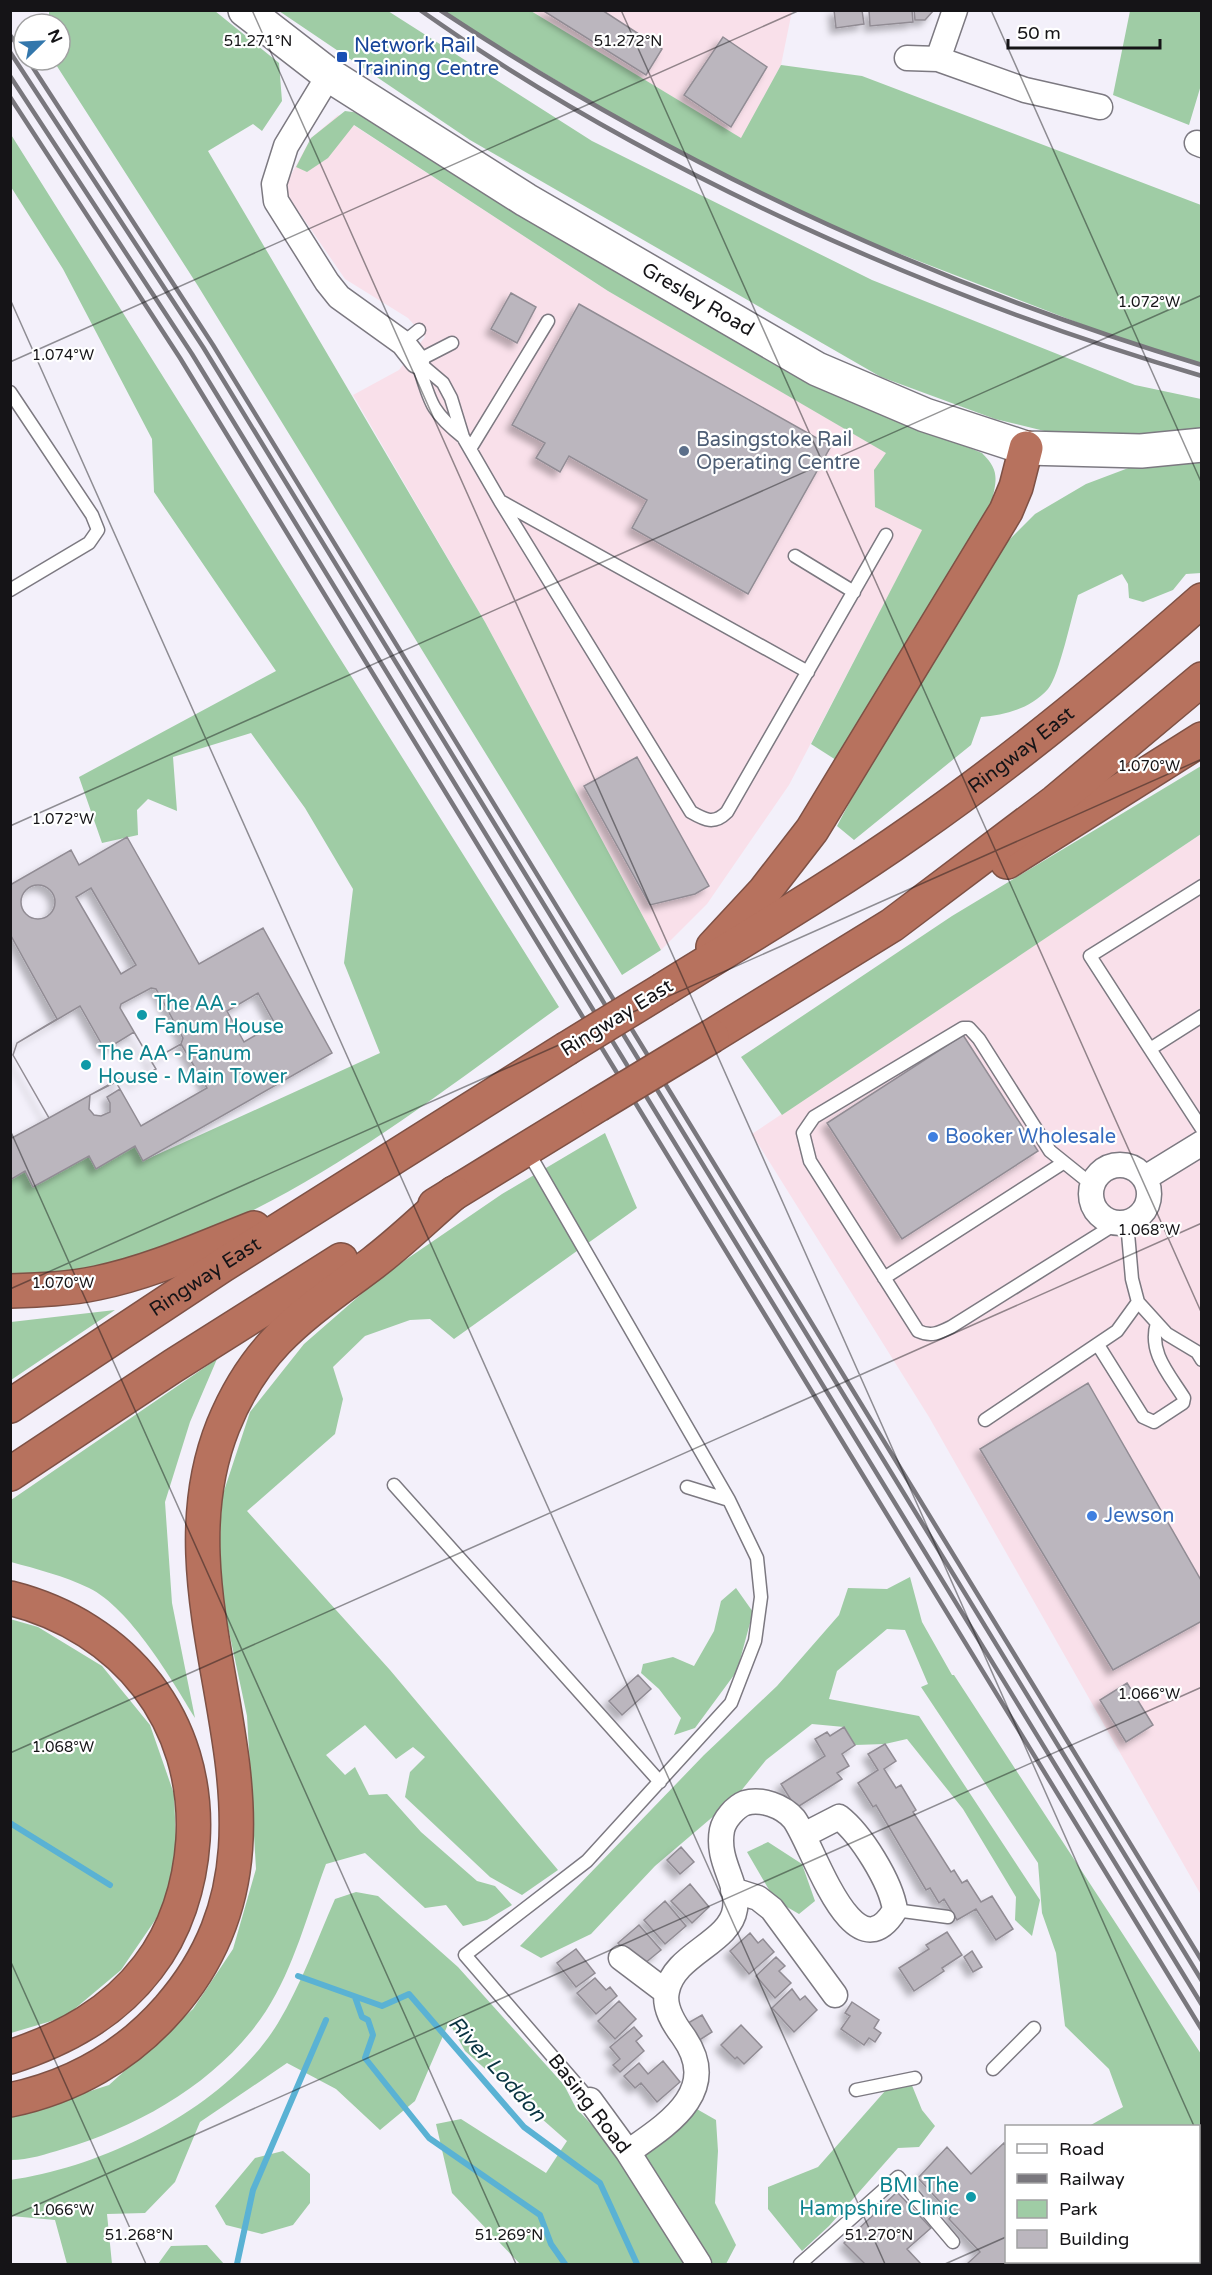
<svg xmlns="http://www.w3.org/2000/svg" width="1212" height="2275" font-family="'Varela Round',sans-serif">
	<defs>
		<filter id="shadow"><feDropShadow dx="-5.5" dy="5.5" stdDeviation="3" flood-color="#0004"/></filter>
	</defs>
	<rect width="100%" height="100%" fill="#f3f0fa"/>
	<path fill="#f9e0ea" d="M 531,11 L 792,11 L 781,65 L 742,139 Z
		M 338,115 L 608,291 L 945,487 L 789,785 L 707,904 L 661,950 L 485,622 L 353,395 L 399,370 L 425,337 L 408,318 L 345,279 L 288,196 L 286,184 L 311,138 Z
		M 1201,834 L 1201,1895 L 929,1417 L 752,1134 Z"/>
	<path fill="#9fcca5" d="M 49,11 L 215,11 L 279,63 L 282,101 L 262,131 L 253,124 L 208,151 L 485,622 L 661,950 L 622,975 L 198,286 L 53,60 L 60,60 L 60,24 L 49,24 Z
		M 279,11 L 388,11 L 592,141 L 872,280 L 1135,385 L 1201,399 L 1201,437 L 1073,438 L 995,419 L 881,377 L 470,140 Z
		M 440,11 L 531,11 L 741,138 L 781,65 L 862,76 L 1201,205 L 1201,364 L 1138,346 L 841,231 L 668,147 Z
		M 1130,11 L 1201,11 L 1201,85 L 1189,125 L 1113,95 Z
		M 345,111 L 360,113 L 872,408 L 982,453 C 999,470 997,478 992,501 L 836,760 L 811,744 L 922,530 L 875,507 L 874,470 L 886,453 L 608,291 L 354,125 L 328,158 L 307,172 L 296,167 L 311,138 Z
		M 10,133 L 559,1007 C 416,1110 268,1231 91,1269 C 67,1274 39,1273 14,1276 L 10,1275 L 11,1180 L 25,1171 L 33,1187 L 89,1156 L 96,1169 L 135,1146 L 143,1161 L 380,1053 L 344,963 L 353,889 L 305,808 L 251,733 L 173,757 L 177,811 L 148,799 L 137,810 L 138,835 L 102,843 L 79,777 L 276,671 L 154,492 L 152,439 L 63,269 L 11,187 Z
		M 1201,456 L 1201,573 L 1186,574 L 1173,590 L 1143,602 L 1129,598 L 1128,584 L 1122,574 L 1078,595 C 1072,615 1059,676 1048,689 C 1030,709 1005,715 981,717 L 971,745 L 854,840 L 837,826 L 914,681 L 990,559 L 1035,514 L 1086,484 L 1139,464 Z
		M 1201,766 L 1201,834 L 782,1115 L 741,1057 L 952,916 Z
		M 605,1133 L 637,1208 L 454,1339 L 430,1319 L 410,1320 L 365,1336 L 333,1367 L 343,1399 L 335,1434 L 247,1511 L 390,1670 L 558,1870 L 522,1895 L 490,1877 L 405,1797 L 410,1772 L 425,1757 L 413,1747 L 396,1759 L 365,1725 L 326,1755 L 345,1775 L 355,1767 L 369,1795 L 387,1794 L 421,1832 L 477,1881 L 495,1886 L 512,1905 L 487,1920 L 463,1926 L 446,1905 L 425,1908 L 365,1853 L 326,1864 C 308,1912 294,1968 266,2011 C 221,2080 141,2126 63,2149 C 46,2154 29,2160 11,2160 L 10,2117 L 109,2085 L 193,2009 L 233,1949 L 256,1869 L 247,1716 L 218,1580 L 222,1497 L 250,1412 L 304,1344 L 382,1276 L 502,1194 Z
		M 115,1310 L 11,1380 L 11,1322 Z
		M 217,1359 L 190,1422 L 165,1502 L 172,1603 L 195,1718 C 172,1680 130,1608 89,1588 C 64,1576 37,1569 11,1562 L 11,1500 Z
		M 910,1577 L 922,1622 L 952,1675 L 954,1675 L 1201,2054 L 1201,2264 L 1131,2264 L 1133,2262 L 1198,2262 L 1198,2126 L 1089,2126 L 1123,2107 L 1109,2069 L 1065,2026 L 1056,1953 L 1042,1913 L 1038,1863 L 921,1687 L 928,1684 L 905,1630 L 887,1629 L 837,1671 L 829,1699 L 919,1716 L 1040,1900 L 1032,1936 L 1015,1920 L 1016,1897 L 963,1809 L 907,1739 L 885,1744 L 855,1745 L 844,1727 L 812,1724 L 766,1760 L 736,1797 L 655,1866 L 591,1934 L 541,1958 L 520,1946 L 704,1755 L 777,1686 L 839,1615 L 848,1588 L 887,1589 Z
		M 736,1588 L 753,1612 L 737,1671 L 695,1728 L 674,1735 L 681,1718 L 659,1689 L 641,1673 L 643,1664 L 673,1657 L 694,1666 L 714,1631 L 721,1601 Z
		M 10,1619 L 38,1627 L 102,1666 L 150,1725 L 174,1794 L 177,1864 L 160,1913 L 121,1970 L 65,2017 L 11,2033 Z
		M 768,1842 L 802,1864 L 815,1901 L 799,1914 L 775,1900 L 747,1852 Z
		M 356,1892 L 378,1896 L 458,1967 L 564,2085 L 576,2108 L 622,2157 L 686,2264 L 520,2264 L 452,2193 L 436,2124 L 461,2119 L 546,2173 L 567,2141 L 465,2051 L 449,2022 L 415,2101 L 380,2130 L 336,2089 L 287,2063 L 200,2122 L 175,2182 L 145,2213 L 107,2214 L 112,2264 L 67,2264 L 55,2220 L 11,2216 L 10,2180 C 105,2167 227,2107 278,2023 C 301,1985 317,1940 335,1899 Z
		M 915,2078 L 911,2083 L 922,2110 L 935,2126 L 919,2147 L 898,2148 L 829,2226 L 802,2251 L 768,2209 L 768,2187 L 818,2167 L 885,2091 Z
		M 695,2108 L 716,2120 L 718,2151 L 715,2203 L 736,2245 L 726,2264 L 712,2264 L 644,2154 Z
		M 283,2151 L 310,2174 L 310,2203 L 293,2225 L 262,2234 L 226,2225 L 215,2206 L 255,2158 Z
		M 207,2245 L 224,2264 L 158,2264 L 171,2246 Z"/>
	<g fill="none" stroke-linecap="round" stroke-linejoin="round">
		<path stroke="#5ab2d4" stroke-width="6" d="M 10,1823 L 110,1885
			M 298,1976 L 382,2006 L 409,1994 L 524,2127 L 600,2183 L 637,2264
			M 355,1997 L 362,2017 L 368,2020 L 373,2035 L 365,2058 L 429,2138 L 540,2215 L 551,2244 L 565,2264
			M 237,2264 L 253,2190 L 326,2020"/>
	</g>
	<path fill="#bbb6be" stroke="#918c94" stroke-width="1.5" fill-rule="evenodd" filter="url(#shadow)" d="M 542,10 L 602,10 L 662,49 L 646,75 Z
		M 834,10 L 862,10 L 864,24 L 836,28 Z
		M 869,10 L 912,10 L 913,22 L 870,26 Z
		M 914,10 L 934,10 L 925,20 L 915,20 Z
		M 723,37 L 767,67 L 731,127 L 684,95 Z
		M 511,293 L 536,307 L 517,343 L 491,329 Z
		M 579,304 L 831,446 L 748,594 L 632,528 L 647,500 L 569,456 L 560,472 L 555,469 L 536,458 L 545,443 L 512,425 Z
		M 637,757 L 709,886 L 695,894 L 650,905 L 584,786 Z
		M 127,837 L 199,964 L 263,928 L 332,1053 L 143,1161 L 135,1146 L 96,1169 L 89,1156 L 33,1187 L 25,1171 L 10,1180 L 10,1139 L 49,1118 L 13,1055 L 17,1043 L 57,1019 L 10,934 L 10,885 L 71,850 L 79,865 ZM 91,888 L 136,965 L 121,974 L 76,897 ZM 258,993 L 275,1024 L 244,1042 L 227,1011 Z
		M21 902a17 17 0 1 1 34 0a17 17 0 1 1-34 0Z
		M 151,988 L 156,989 L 183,1038 L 181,1044 L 151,1061 L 120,1008 L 121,1004 Z
		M 80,1006 L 105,1050 L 134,1032 L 156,1069 L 134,1082 L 128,1074 L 49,1118 L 13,1055 L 17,1043 Z
		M 963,1035 L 1038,1151 L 902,1239 L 827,1123 Z
		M 181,1044 L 207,1088 L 141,1126 L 116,1082 L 128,1074 L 134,1082 L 156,1069 L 151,1061 Z
		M 116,1082 L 120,1089 L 107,1097 L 110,1103 L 110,1112 L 101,1116 L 94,1115 L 89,1109 L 90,1095 Z
		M 1088,1383 L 1202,1582 L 1202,1621 L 1113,1670 L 980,1449 Z
		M 638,1675 L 651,1689 L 622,1715 L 609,1701 Z
		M 1127,1683 L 1153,1725 L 1126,1742 L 1100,1700 Z
		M 844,1727 L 855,1745 L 842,1754 L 849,1766 L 837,1773 L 842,1779 L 796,1808 L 781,1784 L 825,1756 L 815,1739 L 827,1732 L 830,1736 Z
		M 885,1744 L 896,1761 L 884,1769 L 896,1788 L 901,1785 L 916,1810 L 913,1812 L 951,1872 L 954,1870 L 962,1883 L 967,1880 L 981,1902 L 992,1896 L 1013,1929 L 996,1940 L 976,1909 L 957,1920 L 944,1899 L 939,1903 L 930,1888 L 926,1890 L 876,1805 L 873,1807 L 858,1783 L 878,1770 L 868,1754 Z
		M 681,1847 L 694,1862 L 680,1874 L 667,1860 Z
		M 690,1884 L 709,1907 L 692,1923 L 671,1901 Z
		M 665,1901 L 686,1926 L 665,1944 L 644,1920 Z
		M 639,1925 L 661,1950 L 639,1968 L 618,1943 Z
		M 947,1932 L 962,1955 L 942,1968 L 944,1971 L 914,1991 L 899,1968 L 929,1949 L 926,1945 Z
		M 750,1933 L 758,1943 L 763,1939 L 774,1952 L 749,1974 L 730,1951 Z
		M 576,1949 L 595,1973 L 576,1987 L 557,1963 Z
		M 972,1951 L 982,1967 L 973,1972 L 964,1957 Z
		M 776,1957 L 785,1966 L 779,1971 L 791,1983 L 775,1998 L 756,1976 Z
		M 595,1978 L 606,1990 L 610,1987 L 617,1996 L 596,2014 L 577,1993 Z
		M 792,1989 L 800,2000 L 805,1996 L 817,2010 L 794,2032 L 772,2008 Z
		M 619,2001 L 636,2019 L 615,2039 L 598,2021 Z
		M 852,2002 L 879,2020 L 874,2028 L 881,2033 L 875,2042 L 869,2038 L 864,2045 L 841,2029 L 850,2016 L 845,2013 Z
		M 702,2015 L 712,2032 L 698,2041 L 688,2023 Z
		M 741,2025 L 762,2047 L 744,2064 L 737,2057 L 735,2059 L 721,2045 Z
		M 634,2027 L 642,2036 L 636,2041 L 644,2051 L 620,2072 L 613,2065 L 620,2059 L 610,2047 Z
		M 663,2061 L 680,2082 L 657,2102 L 641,2083 L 635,2088 L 624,2076 L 639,2063 L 648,2074 Z
		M 1004,2143 L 1006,2146 L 1006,2262 L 1055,2262 L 1057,2264 L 967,2264 L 980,2252 L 949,2219 L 952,2215 L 918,2178 L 947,2147 L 971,2174 Z
		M 897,2192 L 931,2228 L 907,2249 L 921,2264 L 865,2264 L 844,2243 Z"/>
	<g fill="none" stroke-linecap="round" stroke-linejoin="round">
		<g stroke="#7c7981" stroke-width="15">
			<path id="lane" d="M 403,343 L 419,330
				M 417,361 L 443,383 L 451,398 L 463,437 L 500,501 L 691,812 C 705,820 714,825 727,812 L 886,535
				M 417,361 L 452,343
				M 418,363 C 430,401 430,411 463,437
				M 10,392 L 92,515 L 98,530 L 89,543 L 10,590
				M 470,449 L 548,321
				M 502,502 L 808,672
				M 795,556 L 854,592
				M 1202,1016 L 1150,1049 L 1202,1129
				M 1150,1049 L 1090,956 L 1202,886
				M 527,1150 L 729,1500 L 757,1558 L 761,1597 L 755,1641 L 731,1703 L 587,1861 L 465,1955 L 590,2100
				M 1091,1184 L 1050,1151 L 979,1039 L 969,1028 L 963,1028 L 814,1117 L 803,1133 L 810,1161 L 918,1331 C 931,1337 939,1333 951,1327 L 1117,1223
				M 884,1278 L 1063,1163
				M 1138,1302 L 1167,1334 L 1197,1352 L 1202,1360
				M 1098,1345 L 1143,1417 L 1154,1422 L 1183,1403 L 1184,1398 C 1169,1374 1148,1352 1157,1323
				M 985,1420 L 1117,1331 L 1138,1302 L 1132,1279 L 1127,1222
				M 394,1485 L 660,1782
				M 687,1487 L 729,1500
				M 895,1910 L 948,1917
				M 993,2069 L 1034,2028
				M 856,2090 L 915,2078
				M 800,2264 L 898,2177 L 953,2242"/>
		</g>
		<g stroke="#7c7981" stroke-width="27">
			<path id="street" d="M 907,58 L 938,59 L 1025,90 L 1100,107
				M 938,59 L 955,10
				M 329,75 L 286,146 L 274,184 L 276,201 L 327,282 L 339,297 L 403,343 L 417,361
				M 1197,143 L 1202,145
				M1091 1194a29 29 0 1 1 58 0a29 29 0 1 1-58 0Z
				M 1145,1178 L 1202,1143
				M 733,1890 L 758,1898 L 772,1909 L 835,1995
				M 621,1958 L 666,1992
				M 590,2100 L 628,2152 L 699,2264
				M 628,2152 C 668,2124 722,2091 683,2036 C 674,2024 663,2007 667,1991 C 674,1954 730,1943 735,1909 C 739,1882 716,1862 722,1830 C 724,1820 735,1807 745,1803 C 761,1798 783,1806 794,1819 C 813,1844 853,1979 895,1910 C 891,1882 861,1834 839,1817 L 804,1835"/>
		</g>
		<g stroke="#7c7981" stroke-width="36">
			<g id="secondary">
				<path id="s1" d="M 245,10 L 329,75 L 526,200 L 817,369 L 925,415 L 1026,448 L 1141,451 L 1202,445"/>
			</g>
		</g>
		<g stroke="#7e5145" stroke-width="36">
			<g id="highway">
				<path d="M 1007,862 L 1202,739"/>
				<path d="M 713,947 L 764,892 L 812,830 L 1006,511 L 1016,487 L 1026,448"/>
				<path id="s2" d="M 664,989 C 748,937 833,887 914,830 C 1015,760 1109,682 1202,600"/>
				<path d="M 712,1036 L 892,925 L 1055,802 L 1202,679"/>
				<path d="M 435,1205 L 598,1105"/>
				<path d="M 10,1291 C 40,1290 69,1289 97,1283 C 151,1272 203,1248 254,1228"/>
				<path id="s3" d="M 10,1406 L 223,1265 L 566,1049"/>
				<path d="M 10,1474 L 173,1366 L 341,1260"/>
				<path d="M 10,1598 C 125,1627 200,1721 193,1840 C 190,1885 176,1931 148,1967 C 113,2013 65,2039 10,2057"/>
				<path d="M 10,2100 C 72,2087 127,2056 169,2008 C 328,1826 145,1621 223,1426 C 257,1342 304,1315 373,1263 C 401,1242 427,1216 454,1193"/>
			</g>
		</g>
		<use href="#lane" stroke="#fff" stroke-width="12"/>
		<use href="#street" stroke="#fff" stroke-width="24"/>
		<use href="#secondary" stroke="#fff" stroke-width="33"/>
		<use href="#highway" stroke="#b7725e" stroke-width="33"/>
		<path stroke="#79777d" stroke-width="4.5" d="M 420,10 C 648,171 935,298 1202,376
			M 440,10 C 675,165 932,284 1202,365
			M 10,35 L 24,54
			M 10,52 L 203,347 L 1202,1981
			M 28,60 L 213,345 L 1202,1961
			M 10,76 L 192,354 L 1202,2005
			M 10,97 L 180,358 L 1202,2030"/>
		<g stroke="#7e5145" stroke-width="36" stroke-linecap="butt">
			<path id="highway-bridge" d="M 566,1049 L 664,989
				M 598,1105 L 712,1036"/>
		</g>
		<use href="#highway-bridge" stroke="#b7725e" stroke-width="33"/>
	</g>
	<path fill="none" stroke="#151417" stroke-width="1.5" stroke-opacity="0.45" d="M 252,10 L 1194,2126M 621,10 L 1202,1314M 991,10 L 1202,484M 10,299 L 885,2264M 10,362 L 800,10M 10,826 L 1202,295M 10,1130 L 516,2264M 10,1289 L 1202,759M 10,1753 L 1202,1223M 10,1960 L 146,2264M 1198,2137 L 1202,2144M 1198,2152 L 1202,2150M 10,2217 L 1202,1687M 945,2264 L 1006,2237"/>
	<rect fill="#1a4fb4" stroke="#fff" stroke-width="2" x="336" y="51" width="12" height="12" rx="3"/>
	<circle fill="#5c6f8a" stroke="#fff" stroke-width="2" cx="684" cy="451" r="6"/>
	<g fill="#0f9aa8" stroke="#fff" stroke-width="2">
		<circle cx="142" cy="1015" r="6"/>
		<circle cx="86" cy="1065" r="6"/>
		<circle cx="971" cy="2197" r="6"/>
	</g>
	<g fill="#3f7fe0" stroke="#fff" stroke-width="2">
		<circle cx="933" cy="1137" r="6"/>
		<circle cx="1092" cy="1516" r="6"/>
	</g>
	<g text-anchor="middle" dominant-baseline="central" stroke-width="4.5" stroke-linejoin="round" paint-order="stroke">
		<g font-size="20" fill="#164399" stroke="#fff" text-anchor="start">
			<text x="354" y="46">Network Rail<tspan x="354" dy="23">Training Centre</tspan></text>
		</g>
		<g font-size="20" fill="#151417" stroke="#fff">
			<text stroke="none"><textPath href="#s1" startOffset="538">Gresley Road</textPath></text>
			<text stroke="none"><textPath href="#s2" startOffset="430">Ringway East</textPath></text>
			<text transform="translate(617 1018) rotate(-32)">Ringway East</text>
			<text stroke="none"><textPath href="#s3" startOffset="234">Ringway East</textPath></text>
			<text transform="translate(589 2104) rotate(52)">Basing Road</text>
		</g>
		<g font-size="20" fill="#4e5e75" stroke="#fff" text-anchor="start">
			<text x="696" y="440">Basingstoke Rail<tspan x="696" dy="23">Operating Centre</tspan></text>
		</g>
		<g font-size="20" fill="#0d838f" stroke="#fff" text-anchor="start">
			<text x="154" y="1004">The AA -<tspan x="154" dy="23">Fanum House</tspan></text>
			<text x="98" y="1054">The AA - Fanum<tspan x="98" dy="23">House - Main Tower</tspan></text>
			<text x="959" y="2186" text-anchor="end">BMI The<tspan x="959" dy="23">Hampshire Clinic</tspan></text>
		</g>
		<g font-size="20" fill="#366cbe" stroke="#fff" text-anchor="start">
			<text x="945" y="1137">Booker Wholesale</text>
			<text x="1104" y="1516">Jewson</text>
		</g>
		<g font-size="21" font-style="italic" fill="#0a3442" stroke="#fff">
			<text transform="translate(497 2069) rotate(48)">River Loddon</text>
		</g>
	</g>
	<g font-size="15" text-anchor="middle" fill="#151417" stroke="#fff" stroke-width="4.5" stroke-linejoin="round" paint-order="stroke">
		<text x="258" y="46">51.271°N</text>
		<text x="628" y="46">51.272°N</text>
		<text x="1149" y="307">1.072°W</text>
		<text x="63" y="360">1.074°W</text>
		<text x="1149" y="771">1.070°W</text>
		<text x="63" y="824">1.072°W</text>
		<text x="1149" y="1235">1.068°W</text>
		<text x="63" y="1288">1.070°W</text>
		<text x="1149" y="1699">1.066°W</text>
		<text x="63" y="1752">1.068°W</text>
		<text x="63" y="2215">1.066°W</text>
		<text x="139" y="2240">51.268°N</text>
		<text x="509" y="2240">51.269°N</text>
		<text x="879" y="2240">51.270°N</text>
	</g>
	<rect width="1212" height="2275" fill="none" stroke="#151417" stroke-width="24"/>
	<rect x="1005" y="2125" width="195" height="138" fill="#ffffff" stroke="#a1a1a2" stroke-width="1.5"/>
	<rect x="1017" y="2144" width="30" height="9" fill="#ffffff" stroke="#a1a1a2" stroke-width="1.5"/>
	<text x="1059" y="2155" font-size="18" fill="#151417">Road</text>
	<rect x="1017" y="2174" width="30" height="9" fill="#79777d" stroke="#a1a1a2" stroke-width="1.5"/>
	<text x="1059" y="2185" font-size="18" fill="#151417">Railway</text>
	<rect x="1017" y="2200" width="30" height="18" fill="#9fcca5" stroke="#a1a1a2" stroke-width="1.5"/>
	<text x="1059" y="2215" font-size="18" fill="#151417">Park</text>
	<rect x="1017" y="2230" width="30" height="18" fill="#bbb6be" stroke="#a1a1a2" stroke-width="1.5"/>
	<text x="1059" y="2245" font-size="18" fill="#151417">Building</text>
	<g transform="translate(42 42) rotate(66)"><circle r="28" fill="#ffffff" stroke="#a1a1a2" stroke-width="1.5"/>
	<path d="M0-4.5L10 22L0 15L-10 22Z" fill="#3377ac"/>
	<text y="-9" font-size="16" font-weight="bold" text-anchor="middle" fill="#151417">N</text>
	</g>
	<path d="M1008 39v9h152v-9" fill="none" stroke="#151417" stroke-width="3"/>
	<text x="1017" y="39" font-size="18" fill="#151417" stroke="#ffffff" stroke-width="4.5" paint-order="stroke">50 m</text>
</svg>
